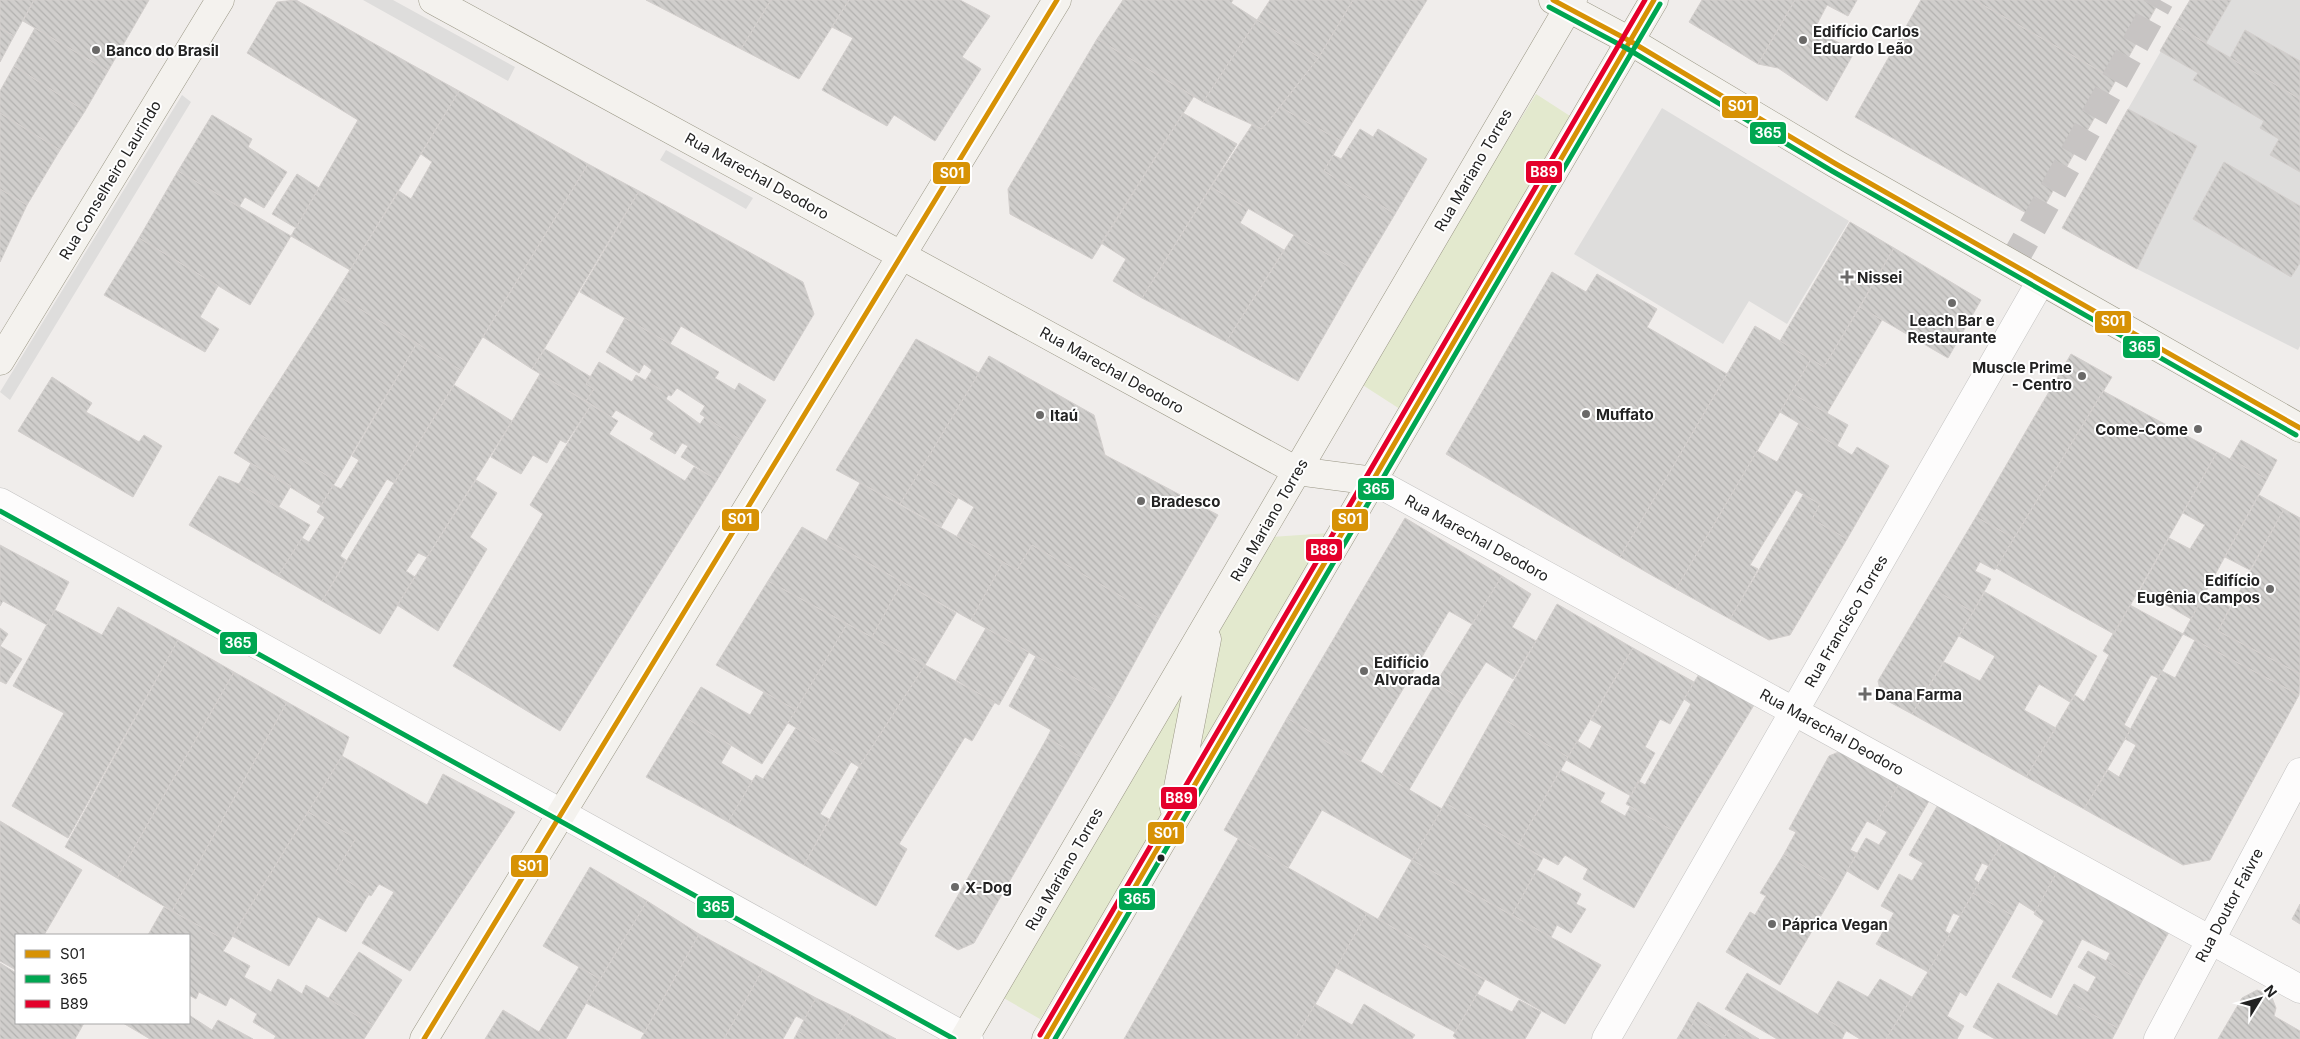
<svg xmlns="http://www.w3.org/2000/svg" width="2300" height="1039" font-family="Inter,sans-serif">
	<defs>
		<pattern id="building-back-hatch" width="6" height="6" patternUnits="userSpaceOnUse" patternTransform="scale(1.25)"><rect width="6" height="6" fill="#d0cecc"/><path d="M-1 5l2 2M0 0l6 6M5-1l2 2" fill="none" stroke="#b2b1af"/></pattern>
	</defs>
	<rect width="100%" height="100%" fill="#f0edeb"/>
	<path fill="#dedddc" d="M 363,0 L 393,0 L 515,67 L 508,81 Z
		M 2190,0 L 2300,0 L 2300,346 L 2298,350 L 2137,269 L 2197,146 L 2128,109 Z
		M 182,95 L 191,102 L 10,400 L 0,392 Z
		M 1662,108 L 1849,221 L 1787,324 L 1749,301 L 1723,344 L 1574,254 Z
		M 666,150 L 753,198 L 746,209 L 660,160 Z"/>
	<path fill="#e3e9ce" d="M 1536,94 L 1584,125 L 1406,413 L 1358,382 Z
		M 1330,533 L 1189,775 L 1219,623 L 1271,537 Z
		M 1194,665 L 1160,827 L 1040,1019 L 995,993 Z"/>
	<path fill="url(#building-back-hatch)" stroke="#d3cfcd" d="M 0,0 L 34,0 L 14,36 L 0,28 Z
		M 34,0 L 149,0 L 108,71 L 23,21 Z
		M 296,0 L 459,91 L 350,270 L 291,236 L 358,120 L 247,53 L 277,2 Z
		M 646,0 L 771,0 L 741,49 Z
		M 771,0 L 849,0 L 799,79 L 741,49 Z
		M 849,0 L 960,0 L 990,16 L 962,57 L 981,69 L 935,141 L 894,115 L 887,126 L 822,90 L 853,38 L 832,27 Z
		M 1123,0 L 1233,0 L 1231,3 L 1257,20 L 1203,102 L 1097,39 Z
		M 1270,0 L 1353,0 L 1319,57 L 1257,20 Z
		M 1353,0 L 1427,0 L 1341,141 L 1280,107 L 1319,57 Z
		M 1702,0 L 1795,0 L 1758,64 L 1689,22 Z
		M 1795,0 L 1857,0 L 1848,16 L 1827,5 L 1814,30 L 1855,51 L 1827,101 L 1778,68 L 1758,64 Z
		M 1921,0 L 1974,0 L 2116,80 L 2037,219 L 1855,117 Z
		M 1974,0 L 2160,0 L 2116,80 Z
		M 2190,0 L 2231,0 L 2206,43 L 2175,25 Z
		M 1257,20 L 1319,57 L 1262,129 L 1203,102 Z
		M 2175,25 L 2300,99 L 2300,172 L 2270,155 L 2279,139 L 2260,128 L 2264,121 L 2193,80 L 2198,73 L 2160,51 Z
		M 0,28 L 14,36 L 0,62 Z
		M 35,28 L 108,71 L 85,111 L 14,66 Z
		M 2245,30 L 2300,61 L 2300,99 L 2230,58 Z
		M 1097,39 L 1194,96 L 1092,259 L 1010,214 L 1008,189 Z
		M 14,66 L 85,111 L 60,150 L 0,113 L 0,91 Z
		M 459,91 L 588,164 L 462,371 L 335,294 L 399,191 L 411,199 L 432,162 L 421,154 Z
		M 1280,107 L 1341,141 L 1324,171 L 1395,214 L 1360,273 L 1211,187 L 1252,125 L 1262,129 Z
		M 2128,109 L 2197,146 L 2137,269 L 2062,228 Z
		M 0,113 L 60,150 L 27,205 L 0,189 Z
		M 1183,113 L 1237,144 L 1142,298 L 1113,281 L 1126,259 L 1101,243 Z
		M 212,115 L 252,139 L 248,147 L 287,172 L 264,208 L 245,197 L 239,207 L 178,171 Z
		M 1360,129 L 1373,137 L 1378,129 L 1427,159 L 1395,214 L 1324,171 L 1333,155 L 1341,159 Z
		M 2224,162 L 2300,206 L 2300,263 L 2291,277 L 2193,219 Z
		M 588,164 L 639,191 L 532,369 L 483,337 Z
		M 178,171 L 291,236 L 250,305 L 139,238 Z
		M 297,174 L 319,188 L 296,228 L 272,214 Z
		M 1211,187 L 1248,209 L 1240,223 L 1284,250 L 1226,342 L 1142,298 Z
		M 0,189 L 27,205 L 0,262 Z
		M 639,191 L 803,282 L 814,314 L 774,381 L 681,326 L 670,344 L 580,292 Z
		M 1850,222 L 1894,248 L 1824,367 L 1780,341 Z
		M 1294,235 L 1360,273 L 1298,381 L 1226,342 Z
		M 139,238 L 218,286 L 200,317 L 219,329 L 205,352 L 104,295 Z
		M 1894,248 L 1981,300 L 1948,358 L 1860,307 Z
		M 1552,272 L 1586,292 L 1597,274 L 1657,309 L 1647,327 L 1727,374 L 1620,557 L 1446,454 Z
		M 335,294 L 417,343 L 336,481 L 249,428 Z
		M 1860,307 L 1882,320 L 1827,413 L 1791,393 L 1811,359 L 1824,367 Z
		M 625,318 L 719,372 L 715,378 L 735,390 L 739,383 L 766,400 L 741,440 L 700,414 L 705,406 L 677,388 L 671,396 L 645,381 L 652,370 L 644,364 L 639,373 L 606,352 Z
		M 1755,326 L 1811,359 L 1676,589 L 1620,557 Z
		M 916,339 L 979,373 L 900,504 L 836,470 Z
		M 417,343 L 462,371 L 394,483 L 387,479 L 340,556 L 346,560 L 322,601 L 278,576 L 302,538 L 309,542 L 325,517 L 317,512 L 333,485 L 341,489 L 359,460 L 352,456 Z
		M 545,349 L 591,377 L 586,384 L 594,389 L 586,401 L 532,369 Z
		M 2071,354 L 2112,377 L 2014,538 L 1976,517 Z
		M 989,356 L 1094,415 L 1105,455 L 1218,515 L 1159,618 L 1032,545 L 1017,570 L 957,536 L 974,507 L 918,474 Z
		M 599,362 L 632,382 L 636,375 L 669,394 L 666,399 L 700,424 L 705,417 L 741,440 L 717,480 L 681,457 L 688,446 L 682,443 L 675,454 L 650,439 L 654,433 L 616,410 L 611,417 L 586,401 L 594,389 L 586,384 Z
		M 540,374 L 591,405 L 566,443 L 560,440 L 547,463 L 533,455 L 521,474 L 491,457 Z
		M 52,377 L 92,403 L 86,412 L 139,442 L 144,435 L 162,446 L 133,497 L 18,431 Z
		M 454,385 L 512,421 L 427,557 L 418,553 L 406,571 L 415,577 L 380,634 L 322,601 Z
		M 2103,391 L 2217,452 L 2114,634 L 1996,568 Z
		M 1791,393 L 1848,425 L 1837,446 L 1780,412 Z
		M 591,405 L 618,421 L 609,434 L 685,481 L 694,467 L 717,480 L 560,731 L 453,666 L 543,514 L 530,505 Z
		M 1799,423 L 1852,455 L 1857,447 L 1889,466 L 1847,539 L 1812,519 L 1820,504 L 1796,490 L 1750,565 L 1758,569 L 1730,619 L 1676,589 L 1757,451 L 1777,462 Z
		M 249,428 L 336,481 L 321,506 L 234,453 Z
		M 2241,440 L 2277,460 L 2267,479 L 2230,459 Z
		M 2217,452 L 2267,479 L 2191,619 L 2140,590 L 2169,538 L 2190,549 L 2205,525 L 2183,513 Z
		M 251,463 L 291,486 L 278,508 L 239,484 Z
		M 918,474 L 958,498 L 941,527 L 900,504 Z
		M 219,476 L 239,484 L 310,525 L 278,576 L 189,525 Z
		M 476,480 L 497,493 L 470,537 L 487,549 L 438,631 L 397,605 Z
		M 860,483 L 1003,562 L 971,620 L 827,540 Z
		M 1803,495 L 1820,504 L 1812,519 L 1847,539 L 1790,635 L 1769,640 L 1730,619 Z
		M 2259,495 L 2284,509 L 2250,570 L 2225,557 Z
		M 2284,509 L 2300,518 L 2300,674 L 2218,631 Z
		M 1976,517 L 2014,538 L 1995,570 L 1980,562 L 1975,571 L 1991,579 L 1973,612 L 1933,589 Z
		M 1405,518 L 1502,576 L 1472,624 L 1449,611 L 1360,762 L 1287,718 Z
		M 802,527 L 902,582 L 872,637 L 768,581 Z
		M 0,545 L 69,582 L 47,625 L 3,601 L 0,606 Z
		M 1032,545 L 1159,618 L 1114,700 L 971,620 L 1003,562 L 1017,570 Z
		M 1502,576 L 1531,594 L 1512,627 L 1536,641 L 1513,679 L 1486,662 L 1462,700 L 1436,683 Z
		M 768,581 L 847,624 L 796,710 L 716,665 Z
		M 902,582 L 956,613 L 925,665 L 872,637 Z
		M 1933,589 L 1973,612 L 1912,714 L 1882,698 L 1878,681 Z
		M 1985,592 L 2097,656 L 2070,702 L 2039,684 L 2024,710 L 2056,728 L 2026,777 L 1912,714 L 1944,662 L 1980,681 L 1995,656 L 1959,636 Z
		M 2204,594 L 2230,607 L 2218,631 L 2300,674 L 2299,695 L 2183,634 Z
		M 1557,604 L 1633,648 L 1568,757 L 1495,714 Z
		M 2130,605 L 2183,634 L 2158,678 L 2151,675 L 2124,725 L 2131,729 L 2084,809 L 2026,777 L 2075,695 L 2084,702 L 2109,655 L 2103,651 Z
		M 118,607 L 178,640 L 68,838 L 12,806 L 64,713 L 13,686 L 55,610 L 102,635 Z
		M 847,624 L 925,665 L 859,767 L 788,723 Z
		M 0,628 L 8,634 L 0,646 Z
		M 986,628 L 1029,652 L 999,705 L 956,680 Z
		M 178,640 L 234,672 L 117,878 L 65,847 Z
		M 2195,640 L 2299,695 L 2210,860 L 2183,865 L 2084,809 L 2108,770 L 2119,777 L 2136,745 L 2125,739 L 2158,678 L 2162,671 L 2175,678 Z
		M 0,646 L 22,659 L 6,684 L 0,681 Z
		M 1633,648 L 1694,682 L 1670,724 L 1660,719 L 1645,747 L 1655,753 L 1631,796 L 1566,760 L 1577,741 L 1590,749 L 1602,726 L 1591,720 Z
		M 1036,656 L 1114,700 L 1081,757 L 1047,738 L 1051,730 L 1009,706 Z
		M 925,665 L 995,702 L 972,741 L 965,737 L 899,844 L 907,849 L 876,906 L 804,865 L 859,767 Z
		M 234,672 L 287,702 L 172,911 L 117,878 Z
		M 1699,674 L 1754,705 L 1677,833 L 1626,804 L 1638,781 L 1645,785 L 1691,704 L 1684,699 Z
		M 1436,683 L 1462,700 L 1409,790 L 1382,774 Z
		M 701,687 L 750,715 L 764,692 L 796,710 L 762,764 L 683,716 Z
		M 287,702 L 349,737 L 342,756 L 229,942 L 172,911 Z
		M 1495,714 L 1568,757 L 1519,844 L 1445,803 Z
		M 683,716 L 731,746 L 721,763 L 752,781 L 728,822 L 646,777 Z
		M 1287,718 L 1442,809 L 1412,860 L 1322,810 L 1288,868 L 1224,830 Z
		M 796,728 L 851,762 L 820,814 L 829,819 L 804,865 L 728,822 L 756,775 L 763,779 Z
		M 1047,738 L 1081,757 L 974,943 L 958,950 L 935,936 Z
		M 1841,751 L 1899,784 L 1875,825 L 1867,821 L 1850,850 L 1857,853 L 1838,887 L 1784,854 L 1796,832 L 1789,829 L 1829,756 Z
		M 342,756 L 427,805 L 443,774 L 515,812 L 410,971 L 362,943 L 394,892 L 379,884 L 371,896 L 335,873 L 356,838 L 308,812 Z
		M 1560,770 L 1605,793 L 1600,802 L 1625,816 L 1630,807 L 1677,833 L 1634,908 L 1583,879 L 1588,869 L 1565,855 L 1558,865 L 1519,844 Z
		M 1899,784 L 1929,801 L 1878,890 L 1847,871 L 1866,838 L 1879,845 L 1887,832 L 1875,825 Z
		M 1445,803 L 1543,858 L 1512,915 L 1412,860 Z
		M 1939,803 L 2004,839 L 1989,866 L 1982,863 L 1974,879 L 1979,883 L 1960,916 L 1953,913 L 1945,931 L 1950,934 L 1928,972 L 1876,944 L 1894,913 L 1881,906 L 1899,874 L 1912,881 L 1923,863 L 1909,855 Z
		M 308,812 L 356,838 L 335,873 L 369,894 L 346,932 L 318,917 L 289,966 L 232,936 Z
		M 0,821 L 82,870 L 44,935 L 16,935 L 16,970 L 0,961 Z
		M 1238,839 L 1367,913 L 1336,968 L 1295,1039 L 1124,1039 Z
		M 2004,839 L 2059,868 L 2035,912 L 2019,902 L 2012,915 L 1973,893 Z
		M 1784,854 L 1838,887 L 1780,985 L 1726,952 L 1750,912 L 1755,915 L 1766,896 L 1760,893 Z
		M 1412,860 L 1601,965 L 1565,1024 L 1378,919 Z
		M 590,867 L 647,901 L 600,979 L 543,946 Z
		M 2059,868 L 2169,932 L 2142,981 L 2106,961 L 2110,953 L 2082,939 L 2051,998 L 2012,977 L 2044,921 L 2034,914 Z
		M 1537,870 L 1581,894 L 1576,904 L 1586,909 L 1571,933 L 1557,925 L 1551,937 L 1512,915 Z
		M 1973,893 L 2012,915 L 1966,996 L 1960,992 L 1947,1016 L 1964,1026 L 1957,1039 L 1886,1039 L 1928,972 Z
		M 647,901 L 699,934 L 644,1033 L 586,1003 Z
		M 2300,904 L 2300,924 L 2292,919 Z
		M 164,907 L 229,942 L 223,951 L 250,966 L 244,977 L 271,992 L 278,979 L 302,994 L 306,985 L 373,1025 L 364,1039 L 274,1039 L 276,1036 L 253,1022 L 257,1014 L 230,997 L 226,1006 L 199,992 L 196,999 L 189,995 L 189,935 L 148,935 Z
		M 1367,913 L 1485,980 L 1455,1032 L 1336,968 Z
		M 699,934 L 763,969 L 724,1039 L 641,1039 Z
		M 2088,951 L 2142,981 L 2118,1028 L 2065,1000 L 2074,984 L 2088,992 L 2096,977 L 2078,967 Z
		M 359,952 L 402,980 L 373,1025 L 328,999 Z
		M 0,963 L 16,973 L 16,1023 L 84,1023 L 75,1039 L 0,1039 Z
		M 579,967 L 600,979 L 566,1039 L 551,1039 L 539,1032 Z
		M 763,969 L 816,998 L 804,1020 L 796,1016 L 783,1039 L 724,1039 Z
		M 1747,973 L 1846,1031 L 1842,1039 L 1777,1039 L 1725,1009 Z
		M 1880,979 L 1912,997 L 1886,1039 L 1860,1039 L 1818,1014 L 1838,981 L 1868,997 Z
		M 1998,983 L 2057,1016 L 2065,1000 L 2118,1028 L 2112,1039 L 1995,1039 L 1973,1027 Z
		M 2257,990 L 2271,995 L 2276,1008 L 2274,1016 L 2300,1031 L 2300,1039 L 2218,1039 L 2242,998 Z
		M 1477,994 L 1512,1012 L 1519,1000 L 1541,1012 L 1525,1039 L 1457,1039 L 1453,1036 Z
		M 816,998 L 851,1015 L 836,1039 L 811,1039 L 798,1031 Z
		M 1698,1002 L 1759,1039 L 1746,1039 L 1729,1029 L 1725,1036 L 1696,1018 L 1688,1032 L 1683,1029 Z
		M 1315,1004 L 1352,1025 L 1364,1004 L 1415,1035 L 1412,1039 L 1295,1039 Z
		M 503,1010 L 549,1038 L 548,1039 L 485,1039 Z
		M 189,1015 L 212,1030 L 218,1020 L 253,1039 L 150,1039 L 123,1023 L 189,1023 Z
		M 851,1015 L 896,1039 L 836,1039 Z
		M 1696,1018 L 1725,1036 L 1729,1029 L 1746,1039 L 1677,1039 L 1683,1029 L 1688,1032 Z
		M 798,1031 L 811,1039 L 794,1039 Z"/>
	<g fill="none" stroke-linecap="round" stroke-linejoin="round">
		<path stroke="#c7c4c3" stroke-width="28" stroke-dasharray="28 14" stroke-linecap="butt" d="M 2012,264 L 2160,0"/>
		<g stroke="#c3c2c1" stroke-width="29">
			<path id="minor" d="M 1606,1039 L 2041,281"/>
		</g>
		<g stroke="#c3c2c1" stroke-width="29">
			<path id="tertiary" d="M 1374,481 L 2300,989
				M 0,502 L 969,1039
				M 2158,1039 L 2300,772"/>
		</g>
		<g stroke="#999684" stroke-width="29">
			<path id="secondary" d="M 433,0 L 1297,471 L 1374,481
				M 1553,0 L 1630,41 L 1836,164 L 2300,428
				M 0,361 L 220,0
				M 1174,808 L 1207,639
				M 424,1039 L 1057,0
				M 964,1039 L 1573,0
				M 1046,1039 L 1654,0"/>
		</g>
		<use href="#minor" stroke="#fdfcfc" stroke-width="28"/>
		<use href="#tertiary" stroke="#fdfcfc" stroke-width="28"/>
		<use href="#secondary" stroke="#f4f2ee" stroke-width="28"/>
		<g stroke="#fff" stroke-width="9">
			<path id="bus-1" d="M 1553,0 L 1630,41 L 1836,164 L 2300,428
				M 424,1039 L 1057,0
				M 1046,1039 L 1654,0"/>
		</g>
		<g stroke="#fff" stroke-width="9">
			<path id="bus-2" d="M 1549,7 L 1626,48 L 1832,171 L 2296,435
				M 0,511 L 954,1039
				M 1055,1039 L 1660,4"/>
		</g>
		<g stroke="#fff" stroke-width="9">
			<path id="bus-3" d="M 1040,1035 L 1645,0"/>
		</g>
		<use href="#bus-1" stroke="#d79205" stroke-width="5"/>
		<use href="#bus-2" stroke="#00a651" stroke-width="5"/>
		<use href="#bus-3" stroke="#e4002b" stroke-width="5"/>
	</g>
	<g fill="#6a6968" stroke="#fff" stroke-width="2">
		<circle cx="1803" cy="40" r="5"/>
		<circle cx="96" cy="50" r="5"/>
		<path d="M1844.5 269.5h5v5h5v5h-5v5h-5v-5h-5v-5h5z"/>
		<circle cx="1952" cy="303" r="5"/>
		<circle cx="2082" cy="376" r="5"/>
		<circle cx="1586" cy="414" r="5"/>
		<circle cx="1040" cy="415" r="5"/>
		<circle cx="2198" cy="429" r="5"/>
		<circle cx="1141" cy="501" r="5"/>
		<circle cx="2270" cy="589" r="5"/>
		<circle cx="1364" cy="671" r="5"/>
		<path d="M1862.5 686.5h5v5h5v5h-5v5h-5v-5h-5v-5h5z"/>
		<circle cx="955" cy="887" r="5"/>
		<circle cx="1772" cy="924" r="5"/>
	</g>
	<circle fill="#222" stroke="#fff" stroke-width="2" cx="1161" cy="858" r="4.5"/>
	<g text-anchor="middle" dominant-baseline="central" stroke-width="4" stroke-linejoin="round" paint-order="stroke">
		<g font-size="15" font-weight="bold" fill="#222" stroke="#fff" text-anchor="start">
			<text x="1813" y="31">Edifício Carlos<tspan x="1813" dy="17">Eduardo Leão</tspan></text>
			<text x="106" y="50">Banco do Brasil</text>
			<text x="1857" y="277">Nissei</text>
			<text x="1952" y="320" text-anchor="middle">Leach Bar e<tspan x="1952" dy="17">Restaurante</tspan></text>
			<text x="2072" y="367" text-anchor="end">Muscle Prime<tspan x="2072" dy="17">- Centro</tspan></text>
			<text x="1596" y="414">Muffato</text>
			<text x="1050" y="415">Itaú</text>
			<text x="2188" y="429" text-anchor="end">Come-Come</text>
			<text x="1151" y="501">Bradesco</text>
			<text x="2260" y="580" text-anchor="end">Edifício<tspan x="2260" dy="17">Eugênia Campos</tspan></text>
			<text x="1374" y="662">Edifício<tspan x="1374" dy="17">Alvorada</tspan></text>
			<text x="1875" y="694">Dana Farma</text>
			<text x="965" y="887">X-Dog</text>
			<text x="1782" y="924">Páprica Vegan</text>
		</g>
		<g font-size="15" fill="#222" stroke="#fff">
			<text transform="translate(1473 170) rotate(-60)">Rua Mariano Torres</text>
			<text transform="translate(757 176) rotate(29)">Rua Marechal Deodoro</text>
			<text transform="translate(110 180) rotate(-59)">Rua Conselheiro Laurindo</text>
			<text transform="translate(1112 370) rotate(29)">Rua Marechal Deodoro</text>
			<text transform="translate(1269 520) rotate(-60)">Rua Mariano Torres</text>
			<text transform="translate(1477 538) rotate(29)">Rua Marechal Deodoro</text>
			<text transform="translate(1846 621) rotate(-60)">Rua Francisco Torres</text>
			<text transform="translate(1832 732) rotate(29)">Rua Marechal Deodoro</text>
			<text transform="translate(1064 869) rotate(-60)">Rua Mariano Torres</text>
			<text transform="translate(2229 905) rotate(-62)">Rua Doutor Faivre</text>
		</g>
	</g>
	<g stroke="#fff" stroke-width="2">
		<rect x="1721" y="95" width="38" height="24" rx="5" fill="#d79205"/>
		<rect x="1749" y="121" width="38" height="24" rx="5" fill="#00a651"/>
		<rect x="1525" y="160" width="38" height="24" rx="5" fill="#e4002b"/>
		<rect x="932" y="161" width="39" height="24" rx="5" fill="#d79205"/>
		<rect x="2094" y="310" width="38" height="24" rx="5" fill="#d79205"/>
		<rect x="2122" y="335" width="39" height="24" rx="5" fill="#00a651"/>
		<rect x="1357" y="477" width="38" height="24" rx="5" fill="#00a651"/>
		<rect x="721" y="508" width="39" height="24" rx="5" fill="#d79205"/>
		<rect x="1331" y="508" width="38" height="24" rx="5" fill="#d79205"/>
		<rect x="1305" y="538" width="38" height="24" rx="5" fill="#e4002b"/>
		<rect x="219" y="631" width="39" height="24" rx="5" fill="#00a651"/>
		<rect x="1160" y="786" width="38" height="24" rx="5" fill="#e4002b"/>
		<rect x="1147" y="821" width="38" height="24" rx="5" fill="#d79205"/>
		<rect x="510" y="854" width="39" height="24" rx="5" fill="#d79205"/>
		<rect x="1118" y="887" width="38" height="24" rx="5" fill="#00a651"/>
		<rect x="696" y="895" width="39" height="24" rx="5" fill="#00a651"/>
	</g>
	<g font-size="14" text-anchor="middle" font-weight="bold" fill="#fff">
		<text x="1740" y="111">S01</text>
		<text x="1768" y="138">365</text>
		<text x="1544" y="177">B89</text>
		<text x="952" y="178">S01</text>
		<text x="2113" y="326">S01</text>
		<text x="2142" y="352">365</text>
		<text x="1376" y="494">365</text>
		<text x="740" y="524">S01</text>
		<text x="1350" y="524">S01</text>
		<text x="1324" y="555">B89</text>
		<text x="238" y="648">365</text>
		<text x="1179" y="803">B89</text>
		<text x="1166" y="838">S01</text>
		<text x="530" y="871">S01</text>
		<text x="1137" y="904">365</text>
		<text x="716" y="912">365</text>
	</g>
	<rect x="15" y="934" width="175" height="90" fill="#ffffff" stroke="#a7a7a7"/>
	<rect x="25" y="950" width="25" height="8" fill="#d79205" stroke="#a7a7a7"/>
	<text x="60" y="959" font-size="15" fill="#222222">S01</text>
	<rect x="25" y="975" width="25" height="8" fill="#00a651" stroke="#a7a7a7"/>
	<text x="60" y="984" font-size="15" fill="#222222">365</text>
	<rect x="25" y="1000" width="25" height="8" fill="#e4002b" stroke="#a7a7a7"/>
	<text x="60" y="1009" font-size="15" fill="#222222">B89</text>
	<g transform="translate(2260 999) rotate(53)" stroke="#ffffff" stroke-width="4" paint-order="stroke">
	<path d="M0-4L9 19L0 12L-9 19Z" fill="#222222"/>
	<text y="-8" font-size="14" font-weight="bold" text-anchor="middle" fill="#222222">N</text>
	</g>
</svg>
